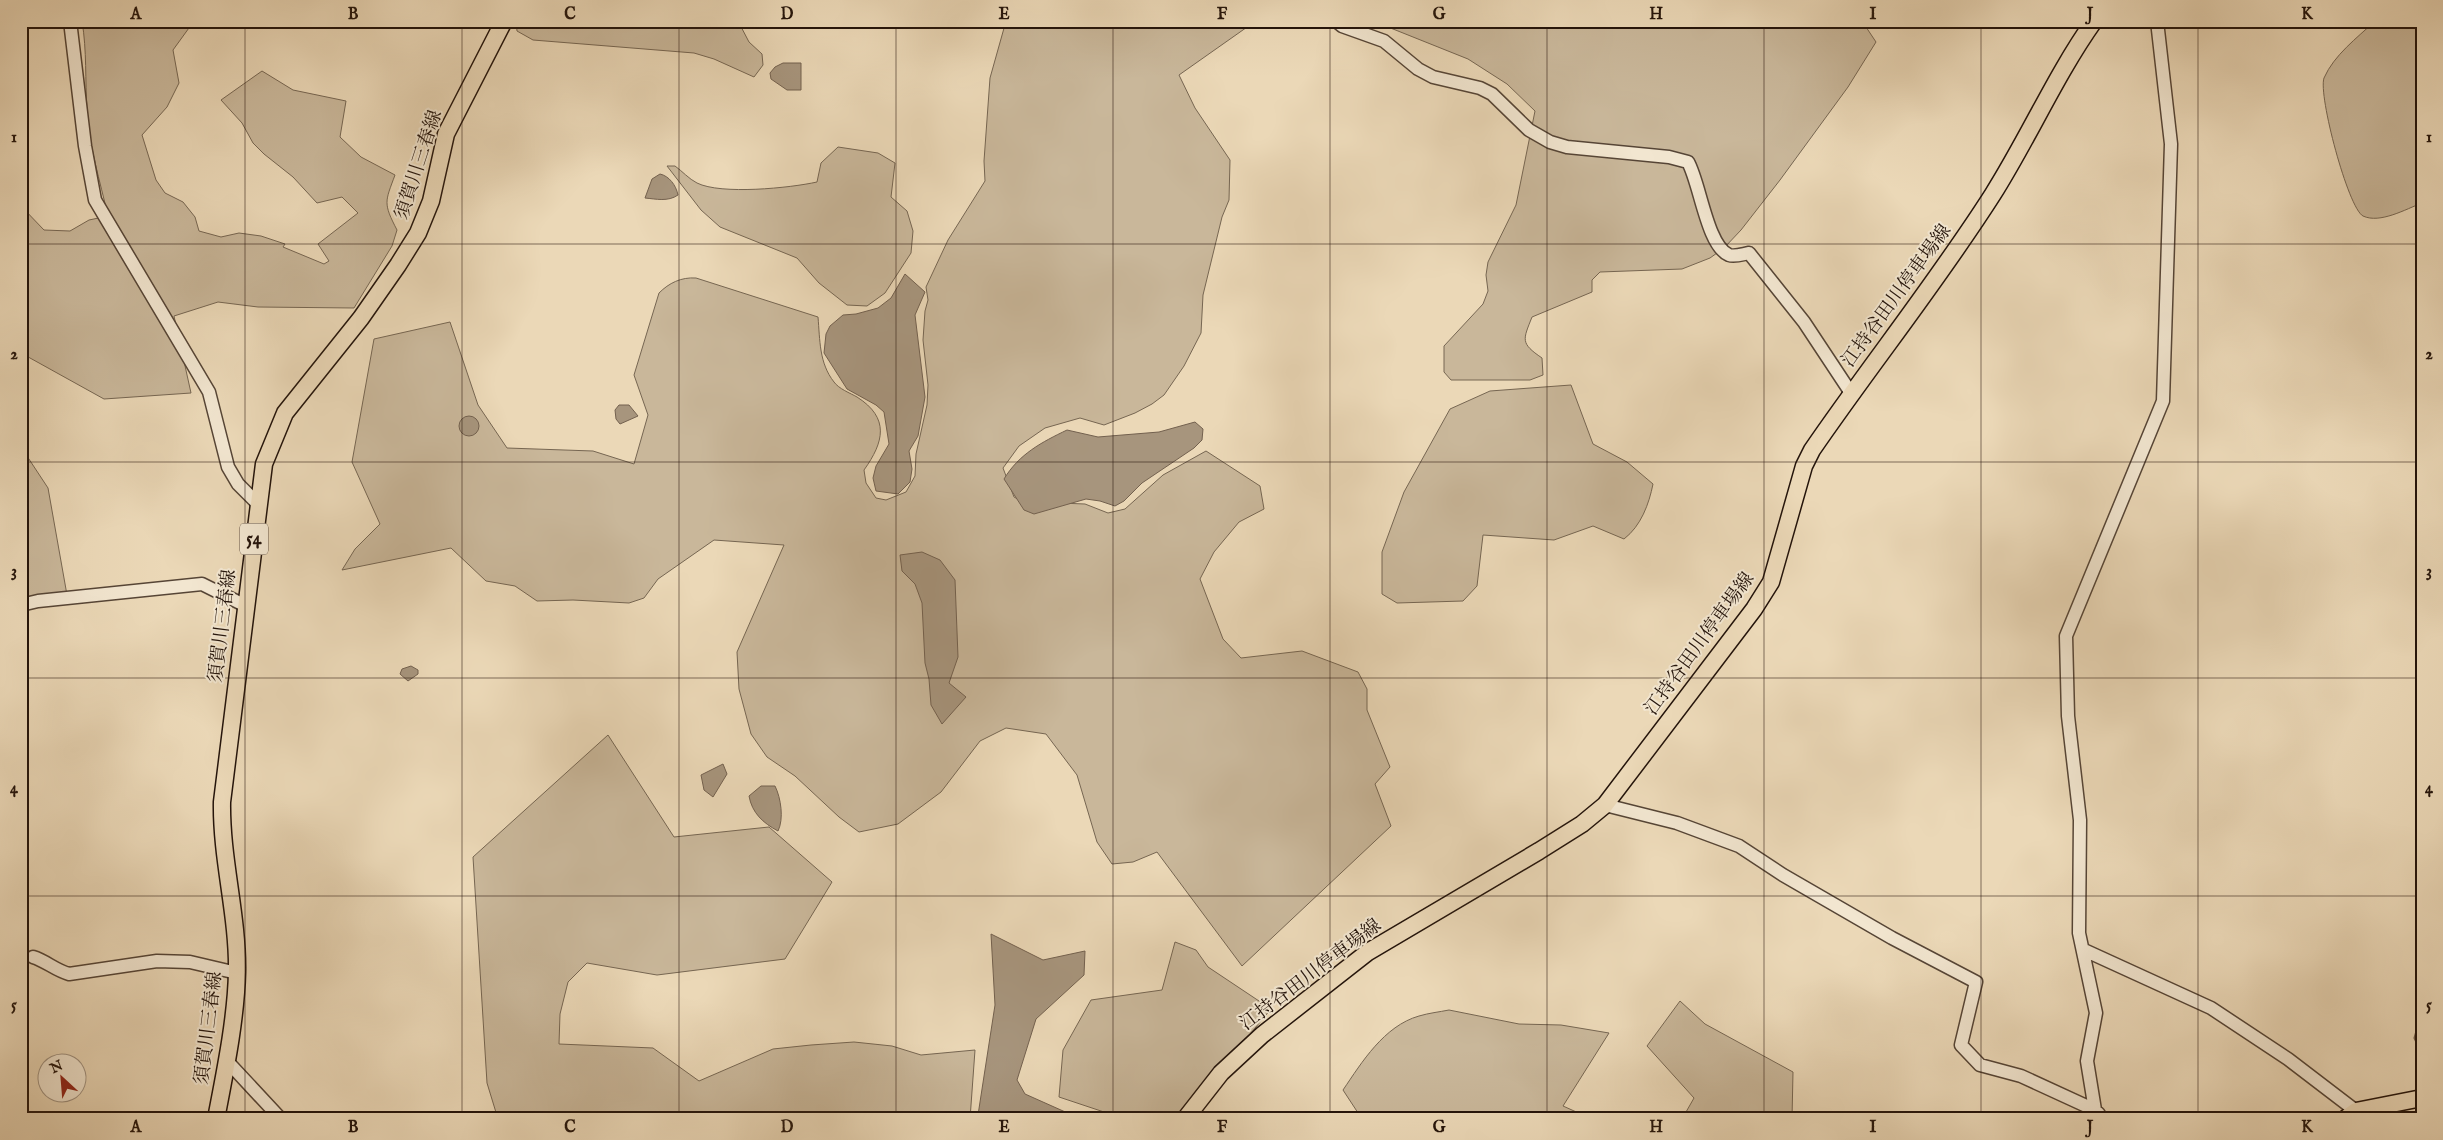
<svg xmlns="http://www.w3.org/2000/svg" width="2443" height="1140" font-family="'IM FELL English','Noto Serif JP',serif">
	<rect width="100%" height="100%" fill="#ebd8b7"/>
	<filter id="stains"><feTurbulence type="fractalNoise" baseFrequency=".004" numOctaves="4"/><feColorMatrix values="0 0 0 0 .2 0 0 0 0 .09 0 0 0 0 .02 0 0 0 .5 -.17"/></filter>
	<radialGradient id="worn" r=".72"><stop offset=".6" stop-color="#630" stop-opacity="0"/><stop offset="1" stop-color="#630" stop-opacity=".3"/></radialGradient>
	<path fill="#c9b79a" stroke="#766652" d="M 82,21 L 194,21 L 173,50 L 179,83 L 167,107 L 142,135 L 156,180 L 165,193 L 183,202 L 195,217 L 199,231 L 221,237 L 239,233 L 261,236 L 285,244 L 283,247 L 324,264 L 329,261 L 318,244 L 358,213 L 342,197 L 317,203 L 293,177 L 264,154 L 253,143 L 242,123 L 221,100 L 262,71 L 293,90 L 346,101 L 340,137 L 361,157 L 395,175 C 385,202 383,203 397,230 L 392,246 L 354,308 L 258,307 L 218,302 L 174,316 L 191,393 L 104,399 L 21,353 L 21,206 L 44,230 L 70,231 L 89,220 L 108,216 C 100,181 89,146 87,110 C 85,80 87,51 82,21 Z
		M 516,21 L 738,21 L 749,42 L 762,54 L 763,65 L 754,77 L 714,59 L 694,53 L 533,40 L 517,31 Z
		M 1006,21 L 1259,21 L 1250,25 L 1179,75 L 1195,108 L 1230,160 L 1229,200 L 1222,217 L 1203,295 L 1201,333 L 1184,366 L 1164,395 L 1152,404 L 1135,413 L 1104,425 L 1080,418 L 1045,428 L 1019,446 L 1003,468 L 1014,497 L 1032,507 L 1059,503 L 1085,504 L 1108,513 L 1125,509 L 1163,475 L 1206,451 L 1260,486 L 1264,509 L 1239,522 L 1214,552 L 1200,579 L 1223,639 L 1241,658 L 1302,651 L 1358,672 L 1367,689 L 1367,710 L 1390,767 L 1375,784 L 1391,826 L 1242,966 L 1157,852 L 1133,862 L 1112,864 L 1097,842 L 1077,775 L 1046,734 L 1006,728 L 980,741 L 941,792 L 898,824 L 859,832 L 839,817 L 795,776 L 767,757 L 751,734 L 739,689 L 737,652 L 784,545 L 714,540 L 658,579 L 644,598 L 629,603 L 573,600 L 537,601 L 515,586 L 486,581 L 451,548 L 342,570 L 355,549 L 380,524 L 352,462 L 374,339 L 450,322 L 478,405 L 507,448 L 593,451 L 634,464 L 648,415 L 634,375 L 659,293 C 669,283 681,277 696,278 L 818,317 C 820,340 819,363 834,382 C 839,389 850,393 857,397 C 890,418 884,442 864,470 L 866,483 L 876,498 L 886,500 L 906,492 L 915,476 L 916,454 L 927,405 L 928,385 L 923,340 L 925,311 L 928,300 L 926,287 L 948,240 L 985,181 L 984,161 L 990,78 Z
		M 1373,21 L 1862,21 L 1876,42 L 1848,87 L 1780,180 L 1741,230 L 1724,248 L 1710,258 L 1682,269 L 1600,272 L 1592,280 L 1592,292 L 1532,317 C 1523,340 1520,343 1542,358 L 1543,375 L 1530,380 L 1451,380 L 1444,372 L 1444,346 L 1483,304 L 1488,291 L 1486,275 L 1488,262 L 1516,205 L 1535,111 L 1507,84 L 1468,59 Z
		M 2375,21 L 2422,21 L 2422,203 C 2406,209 2380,224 2363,216 C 2348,208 2318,95 2324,78 C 2334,55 2357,38 2375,21 Z
		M 838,147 L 878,153 L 895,163 L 891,197 L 907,211 L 913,231 L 911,253 L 885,293 L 867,306 L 847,305 L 819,283 L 797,258 L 720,227 L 701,210 L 667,166 L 675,166 C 682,171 689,179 697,183 C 721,195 790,188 817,182 L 821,163 Z
		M 1571,385 L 1593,444 L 1627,462 L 1653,484 C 1649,504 1641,526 1624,539 L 1593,526 L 1554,540 L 1483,535 L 1477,586 L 1463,601 L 1397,603 L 1382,594 L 1382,552 L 1404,492 L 1450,409 L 1490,391 Z
		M 21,447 L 48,488 L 67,595 L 21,608 Z
		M 608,735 L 674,837 L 769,827 L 832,882 L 785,959 L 657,975 L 587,963 L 568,982 L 560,1014 L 559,1044 L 653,1048 L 699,1081 L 773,1049 L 811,1045 L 854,1042 L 892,1046 L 921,1055 L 975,1050 L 970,1119 L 498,1119 L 487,1083 L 473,857 Z
		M 1175,942 L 1196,950 L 1208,967 L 1271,1009 L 1195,1100 L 1194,1119 L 1125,1119 L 1059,1097 L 1063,1050 L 1091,1000 L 1162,990 Z
		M 1680,1001 L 1705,1024 L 1793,1072 L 1792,1119 L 1682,1119 L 1694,1098 L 1647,1046 Z
		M 1449,1010 L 1519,1024 L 1561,1025 L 1609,1033 L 1563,1106 L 1592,1119 L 1362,1119 L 1343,1090 C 1362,1062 1384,1026 1419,1016 C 1429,1013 1439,1012 1449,1010 Z"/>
	<path fill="#a7957d" stroke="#73614f" d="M 783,63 L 801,63 L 801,90 L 787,90 L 771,79 L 770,73 L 775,67 Z
		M 660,174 C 669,176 676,185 678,195 C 668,202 656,199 645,198 L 652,179 Z
		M 905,274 L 925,292 L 915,315 L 925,397 L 918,436 L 909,451 L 912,469 L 910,482 L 898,494 L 876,491 L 873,478 L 876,466 L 889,444 L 884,412 L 876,405 L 847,389 L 824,353 L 826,334 L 830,326 L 843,315 L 856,314 L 878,308 L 891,298 Z
		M 619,405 L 629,405 L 638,416 L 620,424 L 616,419 L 615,410 Z
		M459 426a10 10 0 1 1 20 0a10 10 0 1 1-20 0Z
		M 1195,422 L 1203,429 L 1202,440 L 1194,448 L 1142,483 L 1124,501 L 1115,506 L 1100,501 L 1086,499 L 1034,514 L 1024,510 L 1004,479 C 1019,454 1042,442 1067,430 L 1098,437 L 1159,432 Z
		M 922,552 L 940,560 L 955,580 L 958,657 L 949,683 L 966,697 L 942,724 L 931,705 L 929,679 L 925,663 L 922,603 L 915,584 L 902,571 L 900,555 Z
		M 411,666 L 418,670 L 418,674 L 408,681 L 400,674 L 402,669 Z
		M 723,764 L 727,774 L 713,797 L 704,790 L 701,775 Z
		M 761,786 L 775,786 C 781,798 784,819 778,831 C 763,823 752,813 749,796 Z
		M 991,934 L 1043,960 L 1085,951 L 1084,975 L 1036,1019 L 1017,1080 L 1025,1094 L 1081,1119 L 981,1119 L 978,1115 L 995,1005 Z"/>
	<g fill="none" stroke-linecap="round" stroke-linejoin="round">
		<path stroke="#73614f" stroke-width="3" d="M 2422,1014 L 2415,1038 L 2422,1052"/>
		<g stroke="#564536" stroke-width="15">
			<path id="minor" d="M 70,21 L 85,146 L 95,200 L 209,392 L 228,467 L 238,484 L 258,504
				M 1336,21 L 1342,26 L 1384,41 L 1418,69 L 1433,77 L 1480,88 L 1492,94 L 1529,130 L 1550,142 L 1567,147 L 1669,157 L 1688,162 C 1700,183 1707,246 1729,255 C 1735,257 1743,254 1749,253 L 1804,322 L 1851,393
				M 21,605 L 38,601 L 202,584 L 246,606
				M 1605,805 L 1677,823 L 1739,846 L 1783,875 L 1892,938 L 1976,982 L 1961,1045 L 1980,1065 L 2021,1076 L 2095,1110 L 2099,1114
				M 2084,950 L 2211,1008 L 2288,1059 L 2356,1111
				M 33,957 C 46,961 55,970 69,974 L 157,961 L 190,962 L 237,973
				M 227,1061 L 281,1119
				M 2098,1119 L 2095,1110 L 2087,1061 L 2096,1013 L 2079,933 L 2080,820 L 2068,716 L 2066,636 L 2163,401 L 2171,144 L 2157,21"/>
		</g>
		<g stroke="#24140b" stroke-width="19">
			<path id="major" d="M 216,1119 C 225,1072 236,1019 237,972 C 238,915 221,859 222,802 L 264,464 L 285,413 L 361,318 L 398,265 L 418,233 L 431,201 L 446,134 L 504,21
				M 1185,1119 L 1221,1073 L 1262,1035 L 1368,952 L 1539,851 L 1582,824 L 1605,805 L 1754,609 L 1771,582 L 1804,466 L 1812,450 C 1871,364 1937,282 1993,194 C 2029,137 2055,76 2094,21
				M 2345,1119 L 2356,1111 L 2422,1098"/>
		</g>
		<use href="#minor" stroke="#f2e6d0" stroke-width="12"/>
		<use href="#major" stroke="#ebd8b7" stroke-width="16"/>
	</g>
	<path fill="none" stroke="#24140b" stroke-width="1" stroke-opacity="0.55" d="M 245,21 L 245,1119M 462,21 L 462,1119M 679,21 L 679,1119M 896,21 L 896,1119M 1113,21 L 1113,1119M 1330,21 L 1330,1119M 1547,21 L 1547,1119M 1764,21 L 1764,1119M 1981,21 L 1981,1119M 2198,21 L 2198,1119M 21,244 L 2422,244M 21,462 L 2422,462M 21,678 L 2422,678M 21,896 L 2422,896"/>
	<g text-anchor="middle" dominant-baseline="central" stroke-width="4" stroke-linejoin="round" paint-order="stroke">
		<rect fill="#f2e6d0" stroke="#625346" stroke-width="1" x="240" y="523.5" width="28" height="31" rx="4"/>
		<g font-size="18" font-weight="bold" fill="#24140b">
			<text x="254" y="539">54</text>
		</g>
		<g font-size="19" fill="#24140b" stroke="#f2e6d0">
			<text transform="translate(419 165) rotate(-72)">須賀川三春線</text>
			<text transform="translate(1897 296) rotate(-54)">江持谷田川停車場線</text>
			<text transform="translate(223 626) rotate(-83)">須賀川三春線</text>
			<text transform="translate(1700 644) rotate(-54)">江持谷田川停車場線</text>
			<text transform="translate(1311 975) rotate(-37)">江持谷田川停車場線</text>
			<text transform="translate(209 1028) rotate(-83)">須賀川三春線</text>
		</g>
	</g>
	<rect width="2443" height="1140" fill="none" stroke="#ebd8b7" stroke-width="55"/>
	<g transform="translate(62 1078) rotate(334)"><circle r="24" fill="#f2e6d0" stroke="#a09281"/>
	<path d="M0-4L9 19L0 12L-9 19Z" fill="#8f2418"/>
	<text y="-8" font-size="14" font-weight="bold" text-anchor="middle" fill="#24140b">N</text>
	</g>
	<rect x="28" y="28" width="2388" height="1084" fill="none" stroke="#24140b" stroke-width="2"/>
	<g font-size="16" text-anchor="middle" font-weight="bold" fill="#24140b">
		<text x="136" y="19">A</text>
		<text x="353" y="19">B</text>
		<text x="570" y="19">C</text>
		<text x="787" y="19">D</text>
		<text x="1004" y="19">E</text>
		<text x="1222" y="19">F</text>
		<text x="1439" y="19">G</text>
		<text x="1656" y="19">H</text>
		<text x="1873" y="19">I</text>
		<text x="2090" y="19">J</text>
		<text x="2307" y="19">K</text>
		<text x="14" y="142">1</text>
		<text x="2429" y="142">1</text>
		<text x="14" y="359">2</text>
		<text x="2429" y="359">2</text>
		<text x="14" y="576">3</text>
		<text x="2429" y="576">3</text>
		<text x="14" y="793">4</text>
		<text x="2429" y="793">4</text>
		<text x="14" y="1010">5</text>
		<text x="2429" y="1010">5</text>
		<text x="136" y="1132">A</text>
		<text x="353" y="1132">B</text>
		<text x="570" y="1132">C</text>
		<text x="787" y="1132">D</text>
		<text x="1004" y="1132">E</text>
		<text x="1222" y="1132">F</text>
		<text x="1439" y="1132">G</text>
		<text x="1656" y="1132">H</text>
		<text x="1873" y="1132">I</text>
		<text x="2090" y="1132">J</text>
		<text x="2307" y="1132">K</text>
	</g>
	<rect width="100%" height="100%" filter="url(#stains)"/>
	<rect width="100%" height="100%" fill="url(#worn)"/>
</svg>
